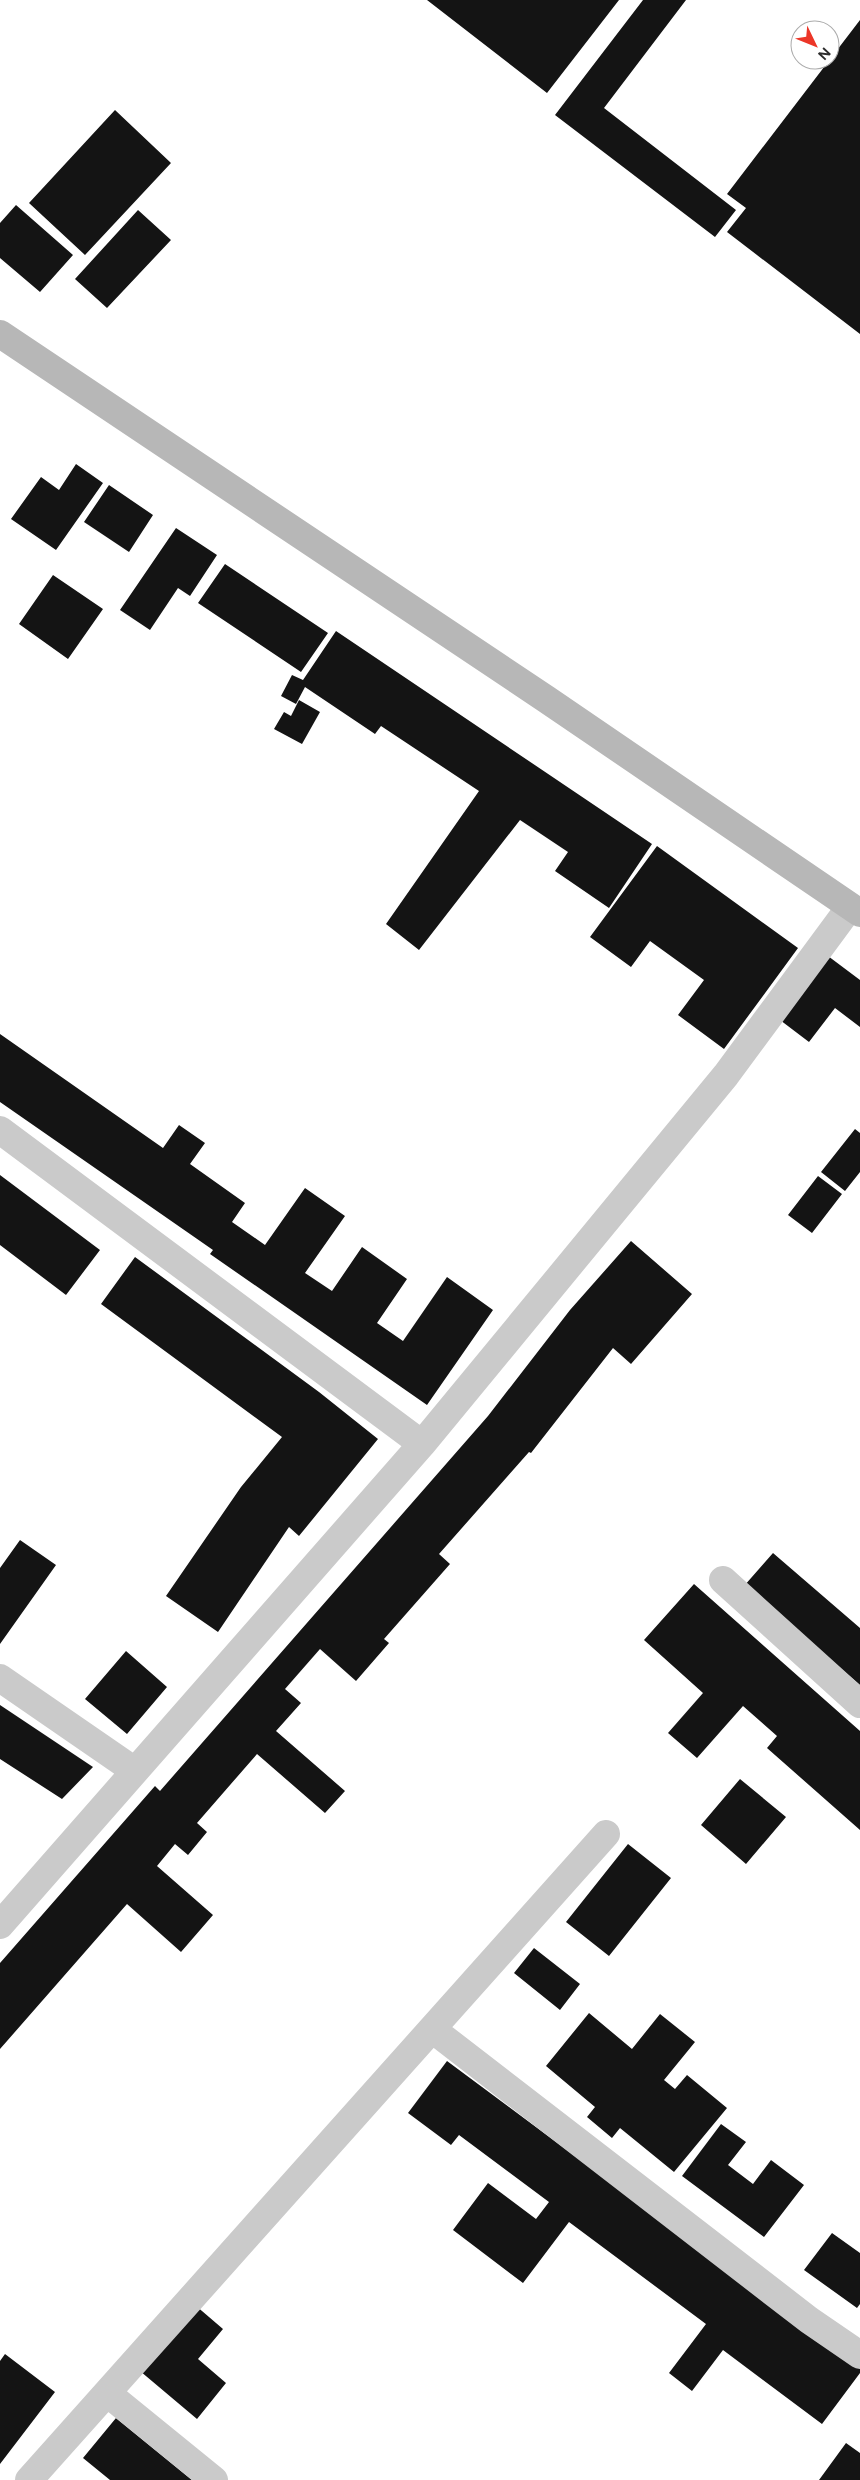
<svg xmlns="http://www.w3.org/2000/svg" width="860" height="2480" font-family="Figtree,sans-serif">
	<rect width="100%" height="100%" fill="#fff"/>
	<path fill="#141414" d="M 427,0 L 619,0 L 547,93 Z
		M 643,0 L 686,0 L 604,108 L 736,210 L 715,237 L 555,115 Z
		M 860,20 L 860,334 L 727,232 L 746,208 L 727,194 Z
		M 115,110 L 171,163 L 85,255 L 29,203 Z
		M 16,205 L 73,255 L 40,292 L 0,258 L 0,223 Z
		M 138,210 L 171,240 L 107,308 L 75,279 Z
		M 76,464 L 103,483 L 56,550 L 11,519 L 41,477 L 59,490 Z
		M 109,485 L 153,515 L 129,552 L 84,522 Z
		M 176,528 L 217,555 L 190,596 L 178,588 L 150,630 L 120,610 Z
		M 225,564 L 328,633 L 301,672 L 198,603 Z
		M 53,575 L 103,609 L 68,659 L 19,624 Z
		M 336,631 L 652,844 L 609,908 L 555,871 L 568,852 L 520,820 L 419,950 L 386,924 L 479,791 L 381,726 L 375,734 L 305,687 L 296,704 L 281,696 L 292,675 L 303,680 Z
		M 299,700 L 320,712 L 302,744 L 274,729 L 284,712 L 291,716 Z
		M 657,846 L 798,948 L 724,1049 L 678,1015 L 704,980 L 650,941 L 631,967 L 590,937 Z
		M 828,956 L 860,980 L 860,1027 L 835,1008 L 809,1042 L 780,1020 Z
		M 0,1034 L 163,1148 L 179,1125 L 205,1143 L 190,1164 L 245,1203 L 232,1222 L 265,1245 L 305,1188 L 345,1216 L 305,1273 L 332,1291 L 362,1247 L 407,1279 L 377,1323 L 403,1341 L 447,1277 L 493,1310 L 427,1405 L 210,1254 L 213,1250 L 0,1102 Z
		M 855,1129 L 860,1133 L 860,1172 L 845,1191 L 821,1172 Z
		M 0,1175 L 100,1250 L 66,1295 L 0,1245 Z
		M 818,1176 L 842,1194 L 812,1233 L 788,1215 Z
		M 631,1241 L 692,1294 L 631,1364 L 613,1348 L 531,1453 L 529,1452 L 439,1554 L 450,1564 L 384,1639 L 389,1643 L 356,1681 L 320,1649 L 285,1689 L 301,1703 L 276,1731 L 345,1791 L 325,1813 L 257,1754 L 197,1823 L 207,1832 L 188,1855 L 175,1844 L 157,1866 L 213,1915 L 181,1952 L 127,1904 L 0,2049 L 0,1963 L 155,1786 L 160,1791 L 488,1416 L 570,1310 Z
		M 135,1257 L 319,1392 L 378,1439 L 299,1536 L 289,1527 L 218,1632 L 166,1596 L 241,1487 L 282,1437 L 101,1304 Z
		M 20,1540 L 56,1565 L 0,1644 L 0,1568 Z
		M 773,1553 L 860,1628 L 860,1685 L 744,1586 Z
		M 694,1584 L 860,1731 L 860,1830 L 767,1748 L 777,1736 L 743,1706 L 697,1758 L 668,1733 L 703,1693 L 644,1640 Z
		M 126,1651 L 167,1687 L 127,1734 L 85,1699 Z
		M 0,1705 L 93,1767 L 62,1799 L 0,1759 Z
		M 740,1779 L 786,1817 L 746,1864 L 701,1825 Z
		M 628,1844 L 671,1878 L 609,1956 L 566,1922 Z
		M 534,1948 L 580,1984 L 560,2010 L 514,1973 Z
		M 589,2013 L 632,2049 L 660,2014 L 695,2042 L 664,2080 L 675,2089 L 687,2075 L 727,2108 L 674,2172 L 620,2128 L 612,2138 L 587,2117 L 595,2107 L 546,2066 Z
		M 447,2061 L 860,2368 L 860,2373 L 822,2424 L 723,2350 L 692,2391 L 669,2373 L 706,2324 L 569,2222 L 523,2283 L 453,2230 L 488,2183 L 536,2219 L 549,2202 L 459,2135 L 451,2145 L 408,2113 Z
		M 721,2124 L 746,2142 L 728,2165 L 753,2184 L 771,2160 L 804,2185 L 764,2237 L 682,2176 Z
		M 832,2233 L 860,2253 L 860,2304 L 857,2308 L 804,2270 Z
		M 195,2305 L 223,2329 L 198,2359 L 226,2383 L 197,2419 L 140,2371 Z
		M 5,2354 L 55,2392 L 0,2464 L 0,2361 Z
		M 116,2418 L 192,2480 L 110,2480 L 83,2458 Z
		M 846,2443 L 860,2453 L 860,2480 L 819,2480 Z"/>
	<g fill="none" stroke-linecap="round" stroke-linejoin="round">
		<path stroke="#cacaca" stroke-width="28" d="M 0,1130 L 422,1444
			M 723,1580 L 860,1704
			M 0,1678 L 135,1771
			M 0,1925 L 422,1444 L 726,1075 L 850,907
			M 432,2029 L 809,2320 L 860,2355
			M 107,2393 L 214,2480
			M 29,2480 L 606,1834"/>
		<path stroke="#b7b7b7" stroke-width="28" d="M 0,334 L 546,699 L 860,913"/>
	</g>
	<g transform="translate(815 45) rotate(133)"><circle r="24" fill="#ffffff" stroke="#ababab"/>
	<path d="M0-4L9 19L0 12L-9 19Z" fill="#ec3628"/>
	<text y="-8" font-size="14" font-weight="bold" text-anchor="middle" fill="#2d2d2d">N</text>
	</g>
</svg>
